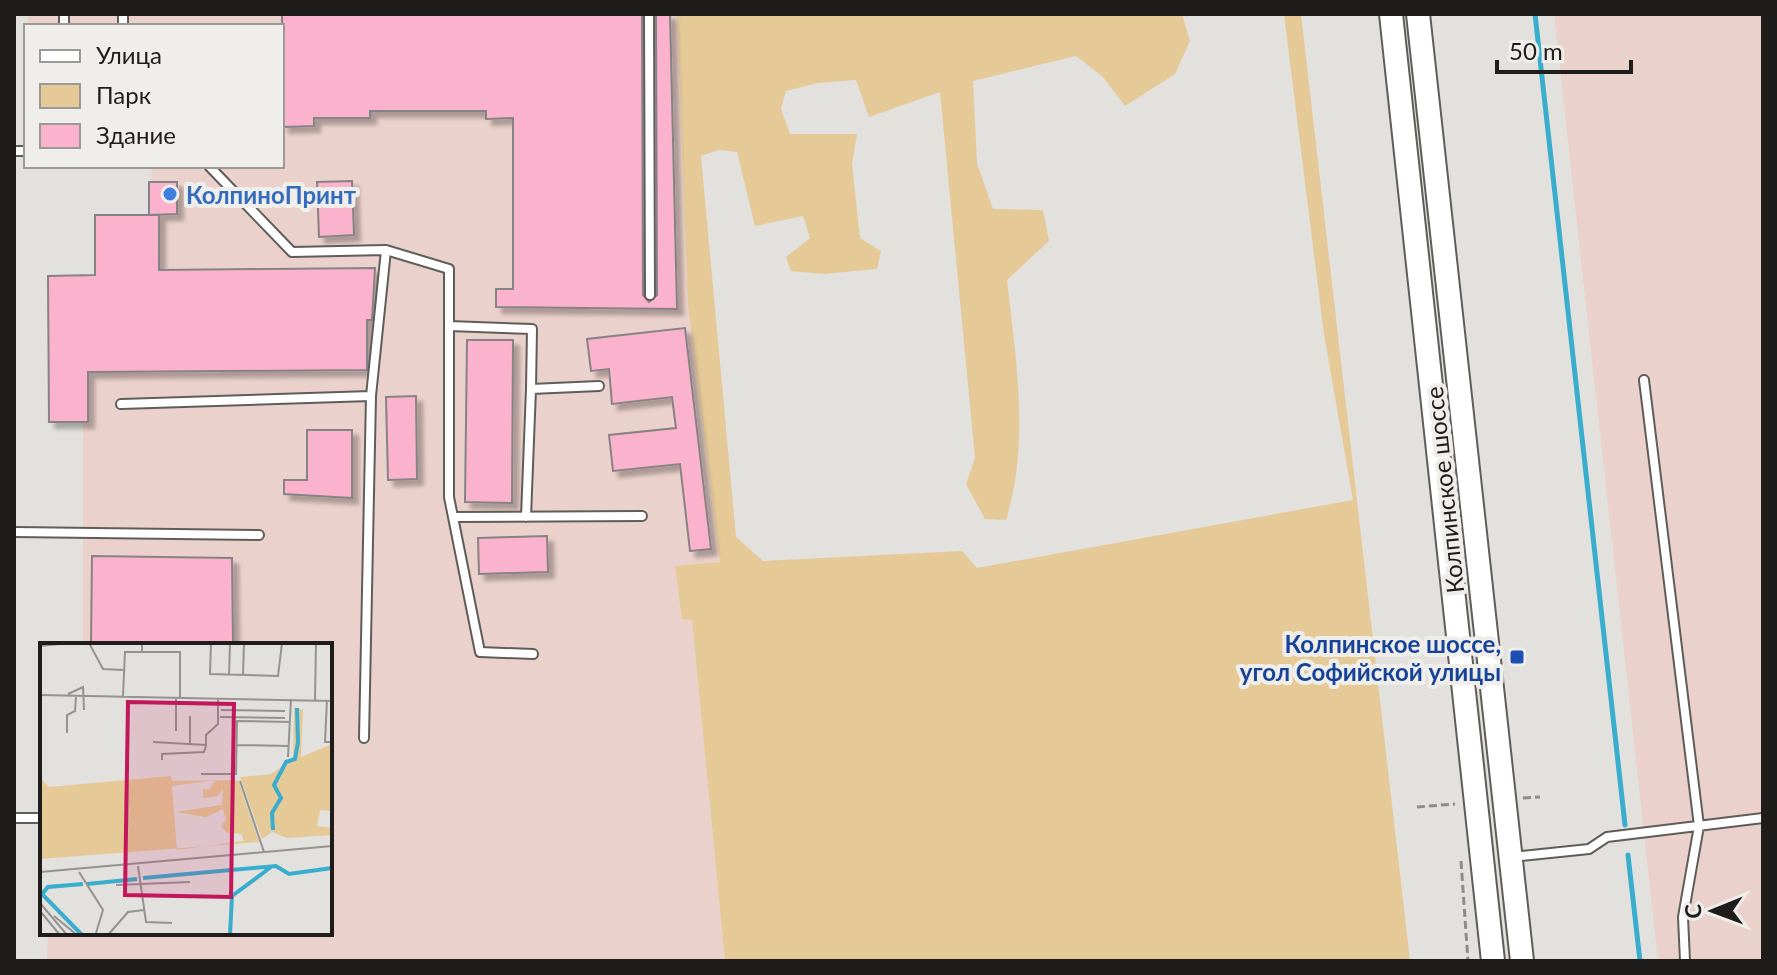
<svg xmlns="http://www.w3.org/2000/svg" width="1777" height="975" font-family="Lato,sans-serif">
	<defs>
		<filter id="shadow"><feDropShadow dx="6" dy="6" stdDeviation="2" flood-color="#0004"/></filter>
	</defs>
	<rect width="100%" height="100%" fill="#e3e1dd"/>
	<path fill="#ebd1cb" d="M 28,14 L 677,14 L 688,306 L 720,563 L 676,566 L 692,619 L 725,961 L 47,961 L 48,933 L 330,933 L 330,645 L 83,645 L 83,422 L 49,422 L 48,276 L 95,275 L 95,215 L 149,215 L 152,166 L 282,166 L 282,26 L 28,26 Z
		M 1554,14 L 1763,14 L 1763,961 L 1658,961 Z"/>
	<path fill="#e5c997" d="M 677,14 L 1182,14 L 1190,41 L 1175,74 L 1125,106 L 1103,77 L 1076,56 L 973,81 L 977,163 L 993,209 L 1043,210 L 1049,241 L 1007,280 C 1016,360 1030,442 1006,520 L 985,519 L 966,484 L 975,458 L 940,92 L 869,117 L 856,80 L 817,83 L 786,91 L 781,109 L 790,134 L 857,134 L 852,164 L 860,238 L 881,251 L 877,269 L 823,274 L 791,271 L 786,257 L 810,238 L 803,216 L 755,226 L 737,152 L 719,150 L 701,156 L 736,537 L 763,561 L 962,551 L 977,568 L 1353,500 L 1324,334 L 1284,14 L 1301,14 L 1410,961 L 725,961 L 692,620 L 682,619 L 675,566 L 720,562 L 688,306 Z"/>
	<g fill="none" stroke-linecap="round" stroke-linejoin="round">
		<path stroke="#39adcd" stroke-width="5" d="M 1535,14 L 1625,825
			M 1628,855 L 1640,961"/>
	</g>
	<path fill="#fbb3cd" stroke="#878283" stroke-width="2" filter="url(#shadow)" d="M 282,14 L 642,14 L 643,295 L 649,302 L 657,295 L 656,14 L 670,14 L 677,309 L 496,307 L 496,289 L 513,289 L 513,118 L 486,119 L 486,111 L 370,111 L 370,118 L 314,118 L 314,126 L 283,127 Z
		M 352,181 L 354,235 L 319,237 L 317,182 Z
		M 149,182 L 177,182 L 177,214 L 149,215 Z
		M 95,215 L 159,215 L 159,270 L 375,268 L 372,320 L 367,320 L 367,370 L 88,372 L 88,422 L 49,422 L 48,276 L 95,275 Z
		M 685,328 L 711,549 L 690,551 L 680,464 L 613,471 L 609,435 L 676,428 L 672,397 L 612,404 L 609,369 L 591,371 L 587,339 Z
		M 467,340 L 513,340 L 512,503 L 465,502 Z
		M 416,396 L 417,479 L 388,480 L 386,397 Z
		M 307,430 L 352,430 L 352,498 L 284,494 L 284,480 L 307,480 Z
		M 547,536 L 548,572 L 479,574 L 478,538 Z
		M 92,556 L 232,558 L 233,645 L 91,645 Z"/>
	<g fill="none" stroke-linecap="round" stroke-linejoin="round">
		<g stroke="#5f5d5a" stroke-width="12">
			<path id="lane" d="M 64,14 L 64,26
				M 649,14 L 650,295
				M 123,26 L 123,14
				M 14,151 L 26,151
				M 209,166 L 292,252 L 386,250 L 371,396 L 364,738
				M 386,250 L 449,269 L 449,497 L 480,652 L 533,654
				M 449,326 L 532,329 L 531,389 L 599,386
				M 1644,380 L 1699,826 L 1683,917 L 1685,961
				M 121,404 L 371,396
				M 453,517 L 642,516
				M 526,517 L 531,389
				M 14,532 L 259,535
				M 14,818 L 42,818
				M 1511,857 L 1589,849 L 1607,837 L 1763,818"/>
		</g>
		<g stroke="#5f5d5a" stroke-width="26">
			<path id="secondary" d="M 1391,14 L 1493,961
				M 1418,14 L 1522,961"/>
		</g>
		<path stroke="#8d8c89" stroke-width="3" stroke-dasharray="8 4" stroke-linecap="butt" d="M 1523,798 L 1540,797
			M 1417,807 L 1455,804
			M 1461,861 L 1468,961"/>
		<use href="#lane" stroke="#fff" stroke-width="8"/>
		<use href="#secondary" stroke="#fff" stroke-width="22"/>
	</g>
	<circle fill="#3f7fe0" stroke="#f0eeea" stroke-width="3" cx="170" cy="194" r="8"/>
	<rect fill="#1a4fb4" stroke="#f0eeea" stroke-width="3" x="1509" y="649" width="16" height="16" rx="4"/>
	<g text-anchor="middle" dominant-baseline="central" stroke-width="8" stroke-linejoin="round" paint-order="stroke">
		<g font-size="24" font-weight="bold" fill="#366cbe" stroke="#f0eeea" text-anchor="start">
			<text x="186" y="194">КолпиноПринт</text>
		</g>
		<g font-size="24" fill="#1e1d1c" stroke="#f0eeea">
			<text transform="translate(1444 490) rotate(-96)">Колпинское шоссе</text>
		</g>
		<g font-size="24" font-weight="bold" fill="#164399" stroke="#f0eeea" text-anchor="end">
			<text x="1501" y="643">Колпинское шоссе,<tspan x="1501" dy="28">угол Софийской улицы</tspan></text>
		</g>
	</g>
	<g transform="translate(40 643)">
		<rect width="292" height="292" fill="#e3e1dd"/>
		<path d="M 254,64 L 263,67 L 261,114 L 292,101 L 292,168 L 280,167 L 277,183 L 292,185 L 292,192 L 247,195 L 232,189 L 222,196 L 200,134 L 231,131 L 253,116 ZM 131,133 L 132,138 L 198,137 L 219,199 L 0,216 L 0,135 L 9,144 ZM 176,137 L 169,147 L 163,146 L 163,155 L 178,153 L 183,146 L 182,162 L 136,169 L 166,174 L 183,166 L 186,177 L 181,183 L 187,190 L 202,191 L 203,198 L 137,207 L 132,143 Z" fill="#e5c997" fill-rule="evenodd"/>
		<path fill="none" stroke="#39adcd" stroke-width="4" d="M 233,187 L 232,170 L 241,155 L 234,142 L 246,119 L 255,116 L 258,99 L 257,65M 103,235 L 236,223 L 249,231 L 292,225M 47,241 L 97,236M 42,292 L 2,251 L 8,244 L 43,241M 190,292 L 192,253 L 231,224"/>
		<path fill="none" stroke="#949390" stroke-width="2" d="M 49,0 L 63,26 L 83,27M 171,0 L 170,31 L 238,33 L 242,0M 0,3 L 29,0M 102,9 L 140,9 L 140,54M 189,32 L 190,0M 203,32 L 204,0M 28,51 L 43,44 L 44,67M 0,52 L 292,58M 83,53 L 85,9 L 102,9 L 102,0M 287,57 L 285,99 L 292,99M 275,58 L 276,0M 181,67 L 245,68M 150,73 L 150,100M 180,74 L 245,75M 136,88 L 136,56M 27,90 L 27,72 L 35,68 L 36,54M 113,99 L 166,102 L 166,92 L 178,81 L 178,55M 197,102 L 249,103M 248,114 L 251,56M 122,117 L 122,111 L 164,109 L 166,103M 161,131 L 196,131 L 197,78 L 250,79M 200,138 L 224,209M 98,223 L 106,279 L 132,280M 0,229 L 292,203M 39,229 L 63,267 L 56,290M 76,242 L 150,239M 0,260 L 27,292M 0,268 L 20,292M 14,273 L 37,292M 68,292 L 88,269 L 104,267"/>
		<path fill="#c2185b" fill-opacity="0.15" stroke="#c2185b" stroke-width="4" d="M 88,59 L 194,61 L 191,254 L 85,252 Z"/>
		<rect width="292" height="292" fill="none" stroke="#1e1d1c" stroke-width="4"/>
	</g>
	<rect width="1777" height="975" fill="none" stroke="#1e1d1c" stroke-width="32"/>
	<rect x="24" y="24" width="260" height="144" fill="#f0eeea" stroke="#9c9a98" stroke-width="2"/>
	<rect x="40" y="50" width="40" height="12" fill="#ffffff" stroke="#9c9a98" stroke-width="2"/>
	<text x="96" y="64" font-size="24" fill="#1e1d1c">Улица</text>
	<rect x="40" y="84" width="40" height="24" fill="#e5c997" stroke="#9c9a98" stroke-width="2"/>
	<text x="96" y="104" font-size="24" fill="#1e1d1c">Парк</text>
	<rect x="40" y="124" width="40" height="24" fill="#fbb3cd" stroke="#9c9a98" stroke-width="2"/>
	<text x="96" y="144" font-size="24" fill="#1e1d1c">Здание</text>
	<g transform="translate(1713 911) rotate(269)" stroke="#f0eeea" stroke-width="6" paint-order="stroke">
	<path d="M0-6L14 30L0 20L-14 30Z" fill="#1e1d1c"/>
	<text y="-12" font-size="22" font-weight="bold" text-anchor="middle" fill="#1e1d1c">С</text>
	</g>
	<path d="M1497 60v12h134v-12" fill="none" stroke="#1e1d1c" stroke-width="4"/>
	<text x="1509" y="60" font-size="24" fill="#1e1d1c" stroke="#f0eeea" stroke-width="6" paint-order="stroke">50 m</text>
</svg>
